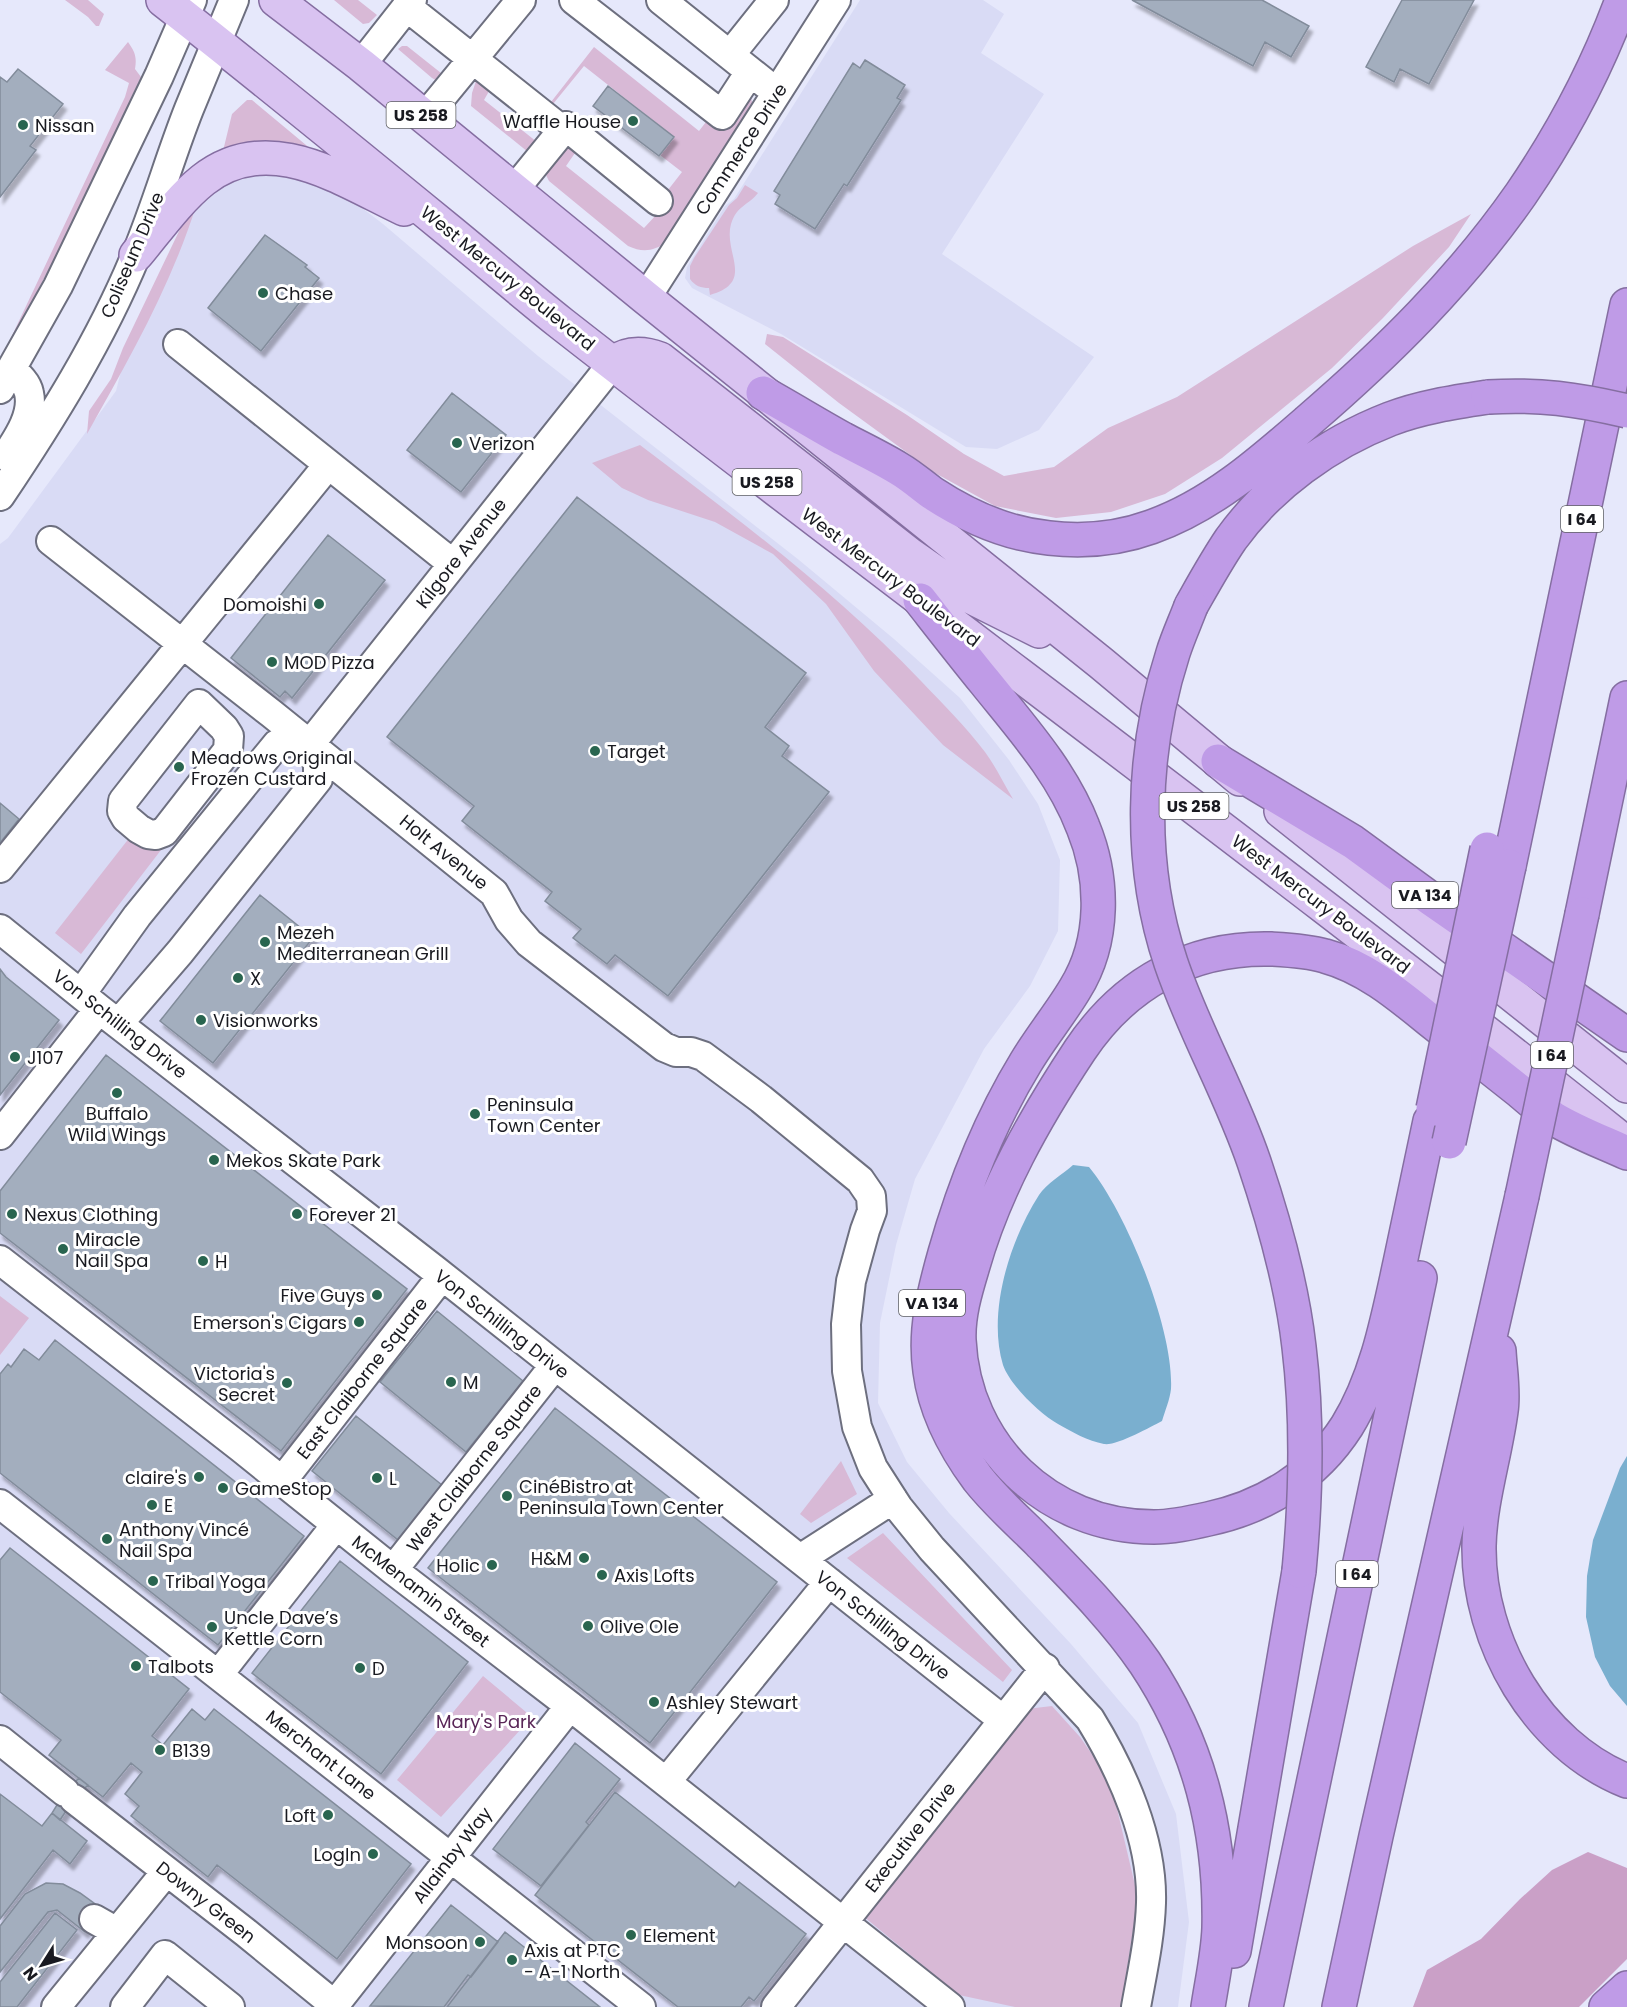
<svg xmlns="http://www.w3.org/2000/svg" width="1627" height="2007" font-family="Poppins,sans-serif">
	<defs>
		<filter id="shadow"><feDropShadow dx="3.5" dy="6" stdDeviation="1.5" flood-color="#0004"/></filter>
	</defs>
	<rect width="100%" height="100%" fill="#e6e8fb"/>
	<path fill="#d9dbf5" d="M 860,0 L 983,0 L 1004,14 L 981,53 L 1044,94 L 942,254 L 1094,357 L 1039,430 L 997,449 L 966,447 L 781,334 L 692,288 L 685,278 L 687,267 L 725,206 L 734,199 Z
		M 253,174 L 300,176 L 345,195 L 383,224 L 538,356 L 799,560 L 894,639 L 960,698 L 1009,760 L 1038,804 L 1060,860 L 1058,931 L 1030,986 L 984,1049 L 915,1179 L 896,1245 L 880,1323 L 878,1403 L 907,1462 L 949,1513 L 1071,1644 L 1138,1723 L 1176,1814 L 1189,1922 L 1178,2007 L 0,2007 L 0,544 L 8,538 L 116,391 L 127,347 L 194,213 L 218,188 Z"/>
	<path fill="#d8b9d6" d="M 65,0 L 88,0 L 104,14 L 99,26 L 96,26 L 88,17 Z
		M 334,0 L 358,0 L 377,15 L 369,23 L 363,24 Z
		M 128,42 C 135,52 137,57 135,69 L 141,77 L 62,244 L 9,345 L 9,342 L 125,97 L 129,83 L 105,70 Z
		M 402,46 L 407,46 L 441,73 L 444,78 L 439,82 L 432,78 L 398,49 Z
		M 594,47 L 699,131 L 709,118 L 749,97 L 751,98 L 753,105 L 667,242 C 654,251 643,253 628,246 L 549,181 L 546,175 L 567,146 L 575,153 L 566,166 L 644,228 L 657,214 L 659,215 L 672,193 L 668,190 L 682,172 L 660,155 L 674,137 L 584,66 L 553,104 L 551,102 Z
		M 481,79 L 490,84 L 488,93 L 484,100 L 537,142 L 528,152 L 471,106 L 472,93 L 476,81 Z
		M 247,100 L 252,100 L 312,150 L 223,151 L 232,114 Z
		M 745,185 L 758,193 C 749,205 737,205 731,224 C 723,253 756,282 710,295 L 709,288 C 701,288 695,286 690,279 L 690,266 L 694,258 L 729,205 L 737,198 Z
		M 197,203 C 171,286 129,359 87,434 L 89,411 L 111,379 L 123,348 L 182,225 Z
		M 1471,214 L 1449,247 L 1383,318 L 1332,368 L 1222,458 L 1165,494 L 1111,512 L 1056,518 L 995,506 L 935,473 L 839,403 L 765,344 L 767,334 L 783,337 L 907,415 L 964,454 L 1004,476 L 1054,467 L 1108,428 L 1177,397 L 1413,246 Z
		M 640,445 C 739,520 835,591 921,681 C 943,704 966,727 985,752 C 996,767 1004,784 1013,799 L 943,745 L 874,671 L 826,604 L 773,554 L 715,522 L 648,500 L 622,488 L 592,463 Z
		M 130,837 L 161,850 L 81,954 L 55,933 Z
		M 0,1296 L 29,1318 L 0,1355 Z
		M 841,1461 L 857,1494 L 811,1523 L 800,1514 Z
		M 883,1533 L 1012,1670 L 1003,1682 L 847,1558 Z
		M 483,1676 L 532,1717 L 441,1817 L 397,1780 Z
		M 1052,1706 L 1080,1737 L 1100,1766 L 1114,1796 L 1138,1898 L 1121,2007 L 1015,2007 L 959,1995 L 863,1916 L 1027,1709 Z"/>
	<path fill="#caa0c7" d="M 1588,1852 L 1627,1868 L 1627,1959 L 1579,2007 L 1413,2007 L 1427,1970 L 1481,1939 L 1520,1899 L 1552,1870 Z"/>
	<path fill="#7aafcf" d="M 1073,1165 L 1089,1167 C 1127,1213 1174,1330 1171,1389 C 1170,1399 1165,1411 1162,1421 C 1150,1427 1117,1446 1104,1444 C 1088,1441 1072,1432 1058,1424 C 1040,1414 1010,1385 1003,1365 C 987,1312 1010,1240 1039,1195 C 1046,1184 1063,1174 1073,1165 Z
		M 1627,1456 L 1627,1706 L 1610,1686 L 1595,1657 L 1586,1617 L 1587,1576 L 1593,1540 L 1620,1468 Z"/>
	<path fill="#a3aebe" stroke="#828c9b" stroke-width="1.5" filter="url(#shadow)" d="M 1132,0 L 1262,0 L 1309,26 L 1291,57 L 1265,42 L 1253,66 Z
		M 1402,0 L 1474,0 L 1429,84 L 1400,69 L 1394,82 L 1366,67 Z
		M 865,60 L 905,85 L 897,98 L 901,100 L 847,186 L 844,184 L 815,229 L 775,204 L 780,195 L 774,191 L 853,63 L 860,68 Z
		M 18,69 L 63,104 L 30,146 L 36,150 L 0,197 L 0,77 L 7,82 Z
		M 608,86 L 674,137 L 659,156 L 593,106 Z
		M 265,235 L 307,265 L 305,267 L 319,278 L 261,351 L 208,308 Z
		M 452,393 L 506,435 L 461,492 L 407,450 Z
		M 577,497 L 806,673 L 765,727 L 789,746 L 782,756 L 829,792 L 668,996 L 615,955 L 607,964 L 573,938 L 581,929 L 545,901 L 552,892 L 462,821 L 474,806 L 387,737 Z
		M 328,535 L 385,580 L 292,698 L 285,691 L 280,697 L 231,658 Z
		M 0,803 L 19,819 L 0,843 Z
		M 260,895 L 306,932 L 309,929 L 316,934 L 213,1063 L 160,1021 Z
		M 0,969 L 6,977 L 59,1020 L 0,1095 Z
		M 106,1055 L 407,1289 L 281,1451 L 0,1233 L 0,1191 Z
		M 437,1311 L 523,1381 L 466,1452 L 380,1382 Z
		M 55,1340 L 304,1536 L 218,1645 L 0,1473 L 0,1374 L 8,1364 L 11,1367 L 24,1349 L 39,1360 Z
		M 555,1408 L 777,1582 L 650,1743 L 428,1568 Z
		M 356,1416 L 442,1485 L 398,1540 L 312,1471 Z
		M 10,1548 L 189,1689 L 152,1736 L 163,1745 L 192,1709 L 205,1720 L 214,1709 L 411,1864 L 337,1959 L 217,1865 L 208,1877 L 131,1816 L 139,1806 L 125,1794 L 142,1772 L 131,1763 L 103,1797 L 49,1755 L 61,1740 L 0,1692 L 0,1560 Z
		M 340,1561 L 468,1662 L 381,1774 L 252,1673 Z
		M 575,1743 L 620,1779 L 586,1822 L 589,1825 L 541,1886 L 493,1849 Z
		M 79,1778 L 88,1785 L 74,1799 L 60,1820 L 52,1813 L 65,1792 Z
		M 615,1792 L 735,1887 L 739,1882 L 806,1934 L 754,2001 L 749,1997 L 741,2007 L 678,2007 L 535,1895 Z
		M 0,1794 L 42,1826 L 52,1813 L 87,1841 L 70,1864 L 53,1850 L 0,1919 Z
		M 46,1883 L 63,1884 L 80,1893 L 102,1909 L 85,1932 L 57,1910 L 48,1912 L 0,1972 L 0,1926 L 25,1894 Z
		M 451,1905 L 498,1942 L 471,1977 L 468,1975 L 444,2007 L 370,2006 Z
		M 55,1913 L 77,1930 L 17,2007 L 0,2007 L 0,1982 Z
		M 505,1932 L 600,2007 L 447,2007 Z"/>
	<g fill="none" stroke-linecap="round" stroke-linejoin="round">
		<g stroke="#6d6f7f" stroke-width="32">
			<path id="minor" d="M 574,0 L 722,115 L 750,72
				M 661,0 L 766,84
				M 407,7 L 562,130
				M 730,55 L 774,0
				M 361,65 L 412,0
				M 425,117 L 521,0
				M 514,190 L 566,126 L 658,201
				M 646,298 L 836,0
				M 178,344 L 453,564
				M 0,389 L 58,286 L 159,76 L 192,0
				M 6,456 C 17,439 34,415 29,393 C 27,383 19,376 12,370
				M 0,496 C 51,420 101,340 136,255 C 156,207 170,157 189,109 C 204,73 219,37 234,0
				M 51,541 L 272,714 L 494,893 L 509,920 L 529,943 L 664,1047 L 676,1052 L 691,1052 L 703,1056 L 761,1099 L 860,1180 L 871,1196 L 872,1211 L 865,1230 L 851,1281 L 846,1324 L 847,1371 L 857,1427 L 873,1468 L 898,1507 L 932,1549 L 1090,1719 C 1122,1771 1153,1840 1151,1903 C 1150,1938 1142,1973 1136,2007
				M 199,704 L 224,728 L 229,736 L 228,750 L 164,832 L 156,835 L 148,834 L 139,829 L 126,818 L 122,811 L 123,801 Z
				M 310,744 L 613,363
				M 0,868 L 328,465
				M 0,929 L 99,1009 L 435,1270 L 1003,1720
				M 81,994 L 137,916 L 277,744 L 291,742 L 310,744
				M 118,1024 L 180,952 L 318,779 L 318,765 L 310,744
				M 0,1135 L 99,1009
				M 0,1260 L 241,1448 L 393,1570 L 570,1706 L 950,2007
				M 282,1481 L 442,1276
				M 0,1504 L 641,2007
				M 800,1559 L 893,1499
				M 393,1570 L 555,1365
				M 218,1675 L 336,1525
				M 0,1740 L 65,1792
				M 666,1782 L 829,1582
				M 74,1799 L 245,1932 L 337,2007
				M 94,1919 L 117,1932
				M 56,2007 L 166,1872
				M 125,2007 L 165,1955 L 230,2007
				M 333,2007 L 570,1706
				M 776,2007 L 1045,1668"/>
		</g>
		<g stroke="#856ea1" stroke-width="36">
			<path id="major" d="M 163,0 C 259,75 353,152 447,229 C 485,260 523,293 562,324 C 915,600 1277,864 1627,1144
				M 276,0 L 361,65 L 646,298 L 1101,663 L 1240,779
				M 136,255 C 157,230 178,200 203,180 C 269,128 342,180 404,209
				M 613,363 C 628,352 644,353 660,359 L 909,554 L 969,596 L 1039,631
				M 1281,811 L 1627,1086"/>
		</g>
		<g stroke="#856ea1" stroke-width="36">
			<path id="highway" d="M 763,393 C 790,408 816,424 843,439 C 862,449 881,458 899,469 C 911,476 921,485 932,493 C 967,516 1007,534 1049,538 C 1084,542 1118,539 1151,527 C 1211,506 1261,462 1308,421 C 1387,353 1461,280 1521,194 C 1562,134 1597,68 1622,0
				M 920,600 C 942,628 963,655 985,682 C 1021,727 1062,772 1083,827 C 1104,878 1105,941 1075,989 C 1060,1014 1041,1037 1026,1062 C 990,1121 964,1186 945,1253 C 934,1292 924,1330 930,1371 C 935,1410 955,1448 978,1479 C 996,1502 1019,1522 1039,1542 C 1076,1580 1115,1619 1145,1663 C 1199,1744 1221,1831 1219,1928 C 1218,1954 1212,1981 1208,2007
				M 1191,606 C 1204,583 1216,561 1231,539 C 1270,485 1328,443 1390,419 C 1421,407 1455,402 1488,397
				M 1218,761 L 1353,842 L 1431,899 L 1627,1035
				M 1509,866 L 1627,305
				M 1582,914 L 1627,698
				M 1430,1121 C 1420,1168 1410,1216 1400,1263 C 1388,1318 1377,1377 1347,1426 C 1315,1476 1265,1507 1208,1519 C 1190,1523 1172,1527 1154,1527 C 1048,1527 964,1446 959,1340 C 958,1316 965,1292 972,1269 C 994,1190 1035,1118 1080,1050 C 1125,983 1190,947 1271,949 C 1288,950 1308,951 1325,956 C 1366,967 1400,996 1432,1022 C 1461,1045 1489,1067 1518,1090 C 1529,1099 1541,1110 1553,1118 C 1576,1132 1603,1142 1627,1153
				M 1499,1351 C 1500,1370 1504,1392 1501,1411 C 1495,1456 1480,1501 1479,1546 C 1478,1642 1537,1745 1627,1781
				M 1234,1951 L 1299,1571
				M 1266,2007 L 1420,1278
				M 1339,2007 L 1376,1836 L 1522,1196
				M 1606,2007 L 1627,1988"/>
		</g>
		<use href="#minor" stroke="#fff" stroke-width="28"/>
		<use href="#major" stroke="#d9c3f1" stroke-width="33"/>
		<use href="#highway" stroke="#bf9be7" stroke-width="33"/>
		<g stroke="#856ea1" stroke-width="36" stroke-linecap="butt">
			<path id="highway-bridge" d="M 1488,397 C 1540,394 1576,399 1627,411
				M 1191,606 C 1185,622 1178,637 1173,653 C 1141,752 1138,865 1171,963 C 1194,1031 1231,1094 1254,1162 C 1274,1221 1292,1285 1299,1347 C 1308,1421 1306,1497 1299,1571
				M 1433,1109 L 1487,849
				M 1449,1142 L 1509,866
				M 1522,1196 L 1582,914"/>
		</g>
		<use href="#highway-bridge" stroke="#bf9be7" stroke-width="33"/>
	</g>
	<g fill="#29654f" stroke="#fff" stroke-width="2">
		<circle cx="633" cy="121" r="6"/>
		<circle cx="23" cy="125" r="6"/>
		<circle cx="263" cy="293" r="6"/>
		<circle cx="457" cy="443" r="6"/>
		<circle cx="319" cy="604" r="6"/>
		<circle cx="272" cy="662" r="6"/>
		<circle cx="595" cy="751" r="6"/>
		<circle cx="179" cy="767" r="6"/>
		<circle cx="265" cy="942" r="6"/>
		<circle cx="238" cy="978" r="6"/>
		<circle cx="201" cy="1020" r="6"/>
		<circle cx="15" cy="1057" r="6"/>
		<circle cx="117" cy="1093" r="6"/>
		<circle cx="475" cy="1114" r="6"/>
		<circle cx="214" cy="1160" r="6"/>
		<circle cx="12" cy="1214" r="6"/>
		<circle cx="297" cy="1214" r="6"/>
		<circle cx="63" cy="1249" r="6"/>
		<circle cx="203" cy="1261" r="6"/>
		<circle cx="377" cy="1295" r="6"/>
		<circle cx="359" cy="1322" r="6"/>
		<circle cx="451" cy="1382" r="6"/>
		<circle cx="287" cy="1383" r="6"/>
		<circle cx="199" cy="1477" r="6"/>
		<circle cx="377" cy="1478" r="6"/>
		<circle cx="223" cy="1488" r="6"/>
		<circle cx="507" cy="1496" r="6"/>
		<circle cx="152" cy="1505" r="6"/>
		<circle cx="107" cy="1539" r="6"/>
		<circle cx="584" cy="1558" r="6"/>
		<circle cx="492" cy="1565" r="6"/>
		<circle cx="602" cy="1575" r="6"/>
		<circle cx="153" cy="1581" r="6"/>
		<circle cx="588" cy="1626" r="6"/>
		<circle cx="212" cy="1627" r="6"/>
		<circle cx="136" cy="1666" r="6"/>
		<circle cx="360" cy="1668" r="6"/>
		<circle cx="654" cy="1702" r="6"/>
		<circle cx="160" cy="1750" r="6"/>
		<circle cx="328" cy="1815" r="6"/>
		<circle cx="373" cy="1854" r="6"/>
		<circle cx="631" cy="1935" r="6"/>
		<circle cx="480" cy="1942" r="6"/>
		<circle cx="512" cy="1960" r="6"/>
	</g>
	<g text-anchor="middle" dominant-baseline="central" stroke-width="6" stroke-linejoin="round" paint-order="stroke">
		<g fill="#fff" stroke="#5e5f63" stroke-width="1.5">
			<rect x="386.5" y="102" width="69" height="26" rx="4.5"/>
			<rect x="732.5" y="469" width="69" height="26" rx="4.5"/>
			<rect x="1561" y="506" width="42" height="26" rx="4.5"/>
			<rect x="1159.5" y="793" width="69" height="26" rx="4.5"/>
			<rect x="1392" y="882" width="66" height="26" rx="4.5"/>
			<rect x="1531" y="1042" width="42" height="26" rx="4.5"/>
			<rect x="899" y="1290" width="66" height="26" rx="4.5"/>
			<rect x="1336" y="1561" width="42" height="26" rx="4.5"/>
		</g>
		<g font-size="16" font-weight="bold" fill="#191a20">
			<text x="421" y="115">US 258</text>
			<text x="767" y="482">US 258</text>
			<text x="1582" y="519">I 64</text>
			<text x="1194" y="806">US 258</text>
			<text x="1425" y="895">VA 134</text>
			<text x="1552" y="1055">I 64</text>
			<text x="932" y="1303">VA 134</text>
			<text x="1357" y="1574">I 64</text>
		</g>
		<g font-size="18" fill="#191a20" stroke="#fff" text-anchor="start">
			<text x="621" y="121" text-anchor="end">Waffle House</text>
			<text x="35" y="125">Nissan</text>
			<text x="275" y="293">Chase</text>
			<text x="469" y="443">Verizon</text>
			<text x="307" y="604" text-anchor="end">Domoishi</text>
			<text x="284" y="662">MOD Pizza</text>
			<text x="607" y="751">Target</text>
			<text x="191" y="757">Meadows Original<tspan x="191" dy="21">Frozen Custard</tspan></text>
			<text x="277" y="932">Mezeh<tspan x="277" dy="21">Mediterranean Grill</tspan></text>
			<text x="250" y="978">X</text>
			<text x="213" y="1020">Visionworks</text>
			<text x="27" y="1057">J107</text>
			<text x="487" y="1104">Peninsula<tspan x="487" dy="21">Town Center</tspan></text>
			<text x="117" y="1113" text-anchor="middle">Buffalo<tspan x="117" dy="21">Wild Wings</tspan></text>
			<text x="226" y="1160">Mekos Skate Park</text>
			<text x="24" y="1214">Nexus Clothing</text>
			<text x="309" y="1214">Forever 21</text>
			<text x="75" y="1239">Miracle<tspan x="75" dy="21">Nail Spa</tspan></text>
			<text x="215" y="1261">H</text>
			<text x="365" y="1295" text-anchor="end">Five Guys</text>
			<text x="347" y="1322" text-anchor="end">Emerson's Cigars</text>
			<text x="275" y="1373" text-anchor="end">Victoria's<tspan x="275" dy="21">Secret</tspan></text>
			<text x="463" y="1382">M</text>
			<text x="187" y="1477" text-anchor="end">claire's</text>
			<text x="389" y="1478">L</text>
			<text x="519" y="1486">CinéBistro at<tspan x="519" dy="21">Peninsula Town Center</tspan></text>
			<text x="235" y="1488">GameStop</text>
			<text x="164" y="1505">E</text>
			<text x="119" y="1529">Anthony Vincé<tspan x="119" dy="21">Nail Spa</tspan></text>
			<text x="572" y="1558" text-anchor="end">H&amp;M</text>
			<text x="480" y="1565" text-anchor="end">Holic</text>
			<text x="614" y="1575">Axis Lofts</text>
			<text x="165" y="1581">Tribal Yoga</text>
			<text x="224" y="1617">Uncle Dave’s<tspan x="224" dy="21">Kettle Corn</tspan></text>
			<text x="600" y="1626">Olive Ole</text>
			<text x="148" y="1666">Talbots</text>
			<text x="372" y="1668">D</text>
			<text x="666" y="1702">Ashley Stewart</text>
			<text x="172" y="1750">B139</text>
			<text x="316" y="1815" text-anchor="end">Loft</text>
			<text x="361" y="1854" text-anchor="end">LogIn</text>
			<text x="643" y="1935">Element</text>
			<text x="468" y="1942" text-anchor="end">Monsoon</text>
			<text x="524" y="1950">Axis at PTC<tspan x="524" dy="21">- A-1 North</tspan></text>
		</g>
		<g font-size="18" fill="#191a20" stroke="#fff">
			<text transform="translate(741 149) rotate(-57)">Commerce Drive</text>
			<text transform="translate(132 255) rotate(-67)">Coliseum Drive</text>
			<text transform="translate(508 278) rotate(39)">West Mercury Boulevard</text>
			<text transform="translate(461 553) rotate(-52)">Kilgore Avenue</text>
			<text transform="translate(891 577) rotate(37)">West Mercury Boulevard</text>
			<text transform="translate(444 852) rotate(39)">Holt Avenue</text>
			<text transform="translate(1321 904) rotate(37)">West Mercury Boulevard</text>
			<text transform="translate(120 1024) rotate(38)">Von Schilling Drive</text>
			<text transform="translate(502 1324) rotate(38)">Von Schilling Drive</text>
			<text transform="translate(362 1378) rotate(-52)">East Claiborne Square</text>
			<text transform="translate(474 1468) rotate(-52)">West Claiborne Square</text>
			<text transform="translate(421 1591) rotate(38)">McMenamin Street</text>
			<text transform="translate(883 1625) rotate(38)">Von Schilling Drive</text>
			<text transform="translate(321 1755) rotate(38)">Merchant Lane</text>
			<text transform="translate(910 1837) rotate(-52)">Executive Drive</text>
			<text transform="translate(452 1855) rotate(-52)">Allainby Way</text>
			<text transform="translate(206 1902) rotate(38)">Downy Green</text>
		</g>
		<g font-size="18" fill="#592657" stroke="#fff">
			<text x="486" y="1721">Mary's Park</text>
		</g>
	</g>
	<g transform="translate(42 1965) rotate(233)" stroke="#ffffff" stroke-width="4.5" paint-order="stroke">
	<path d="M0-4.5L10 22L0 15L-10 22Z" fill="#191a20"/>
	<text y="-9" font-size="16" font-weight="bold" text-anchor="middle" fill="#191a20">N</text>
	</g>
</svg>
